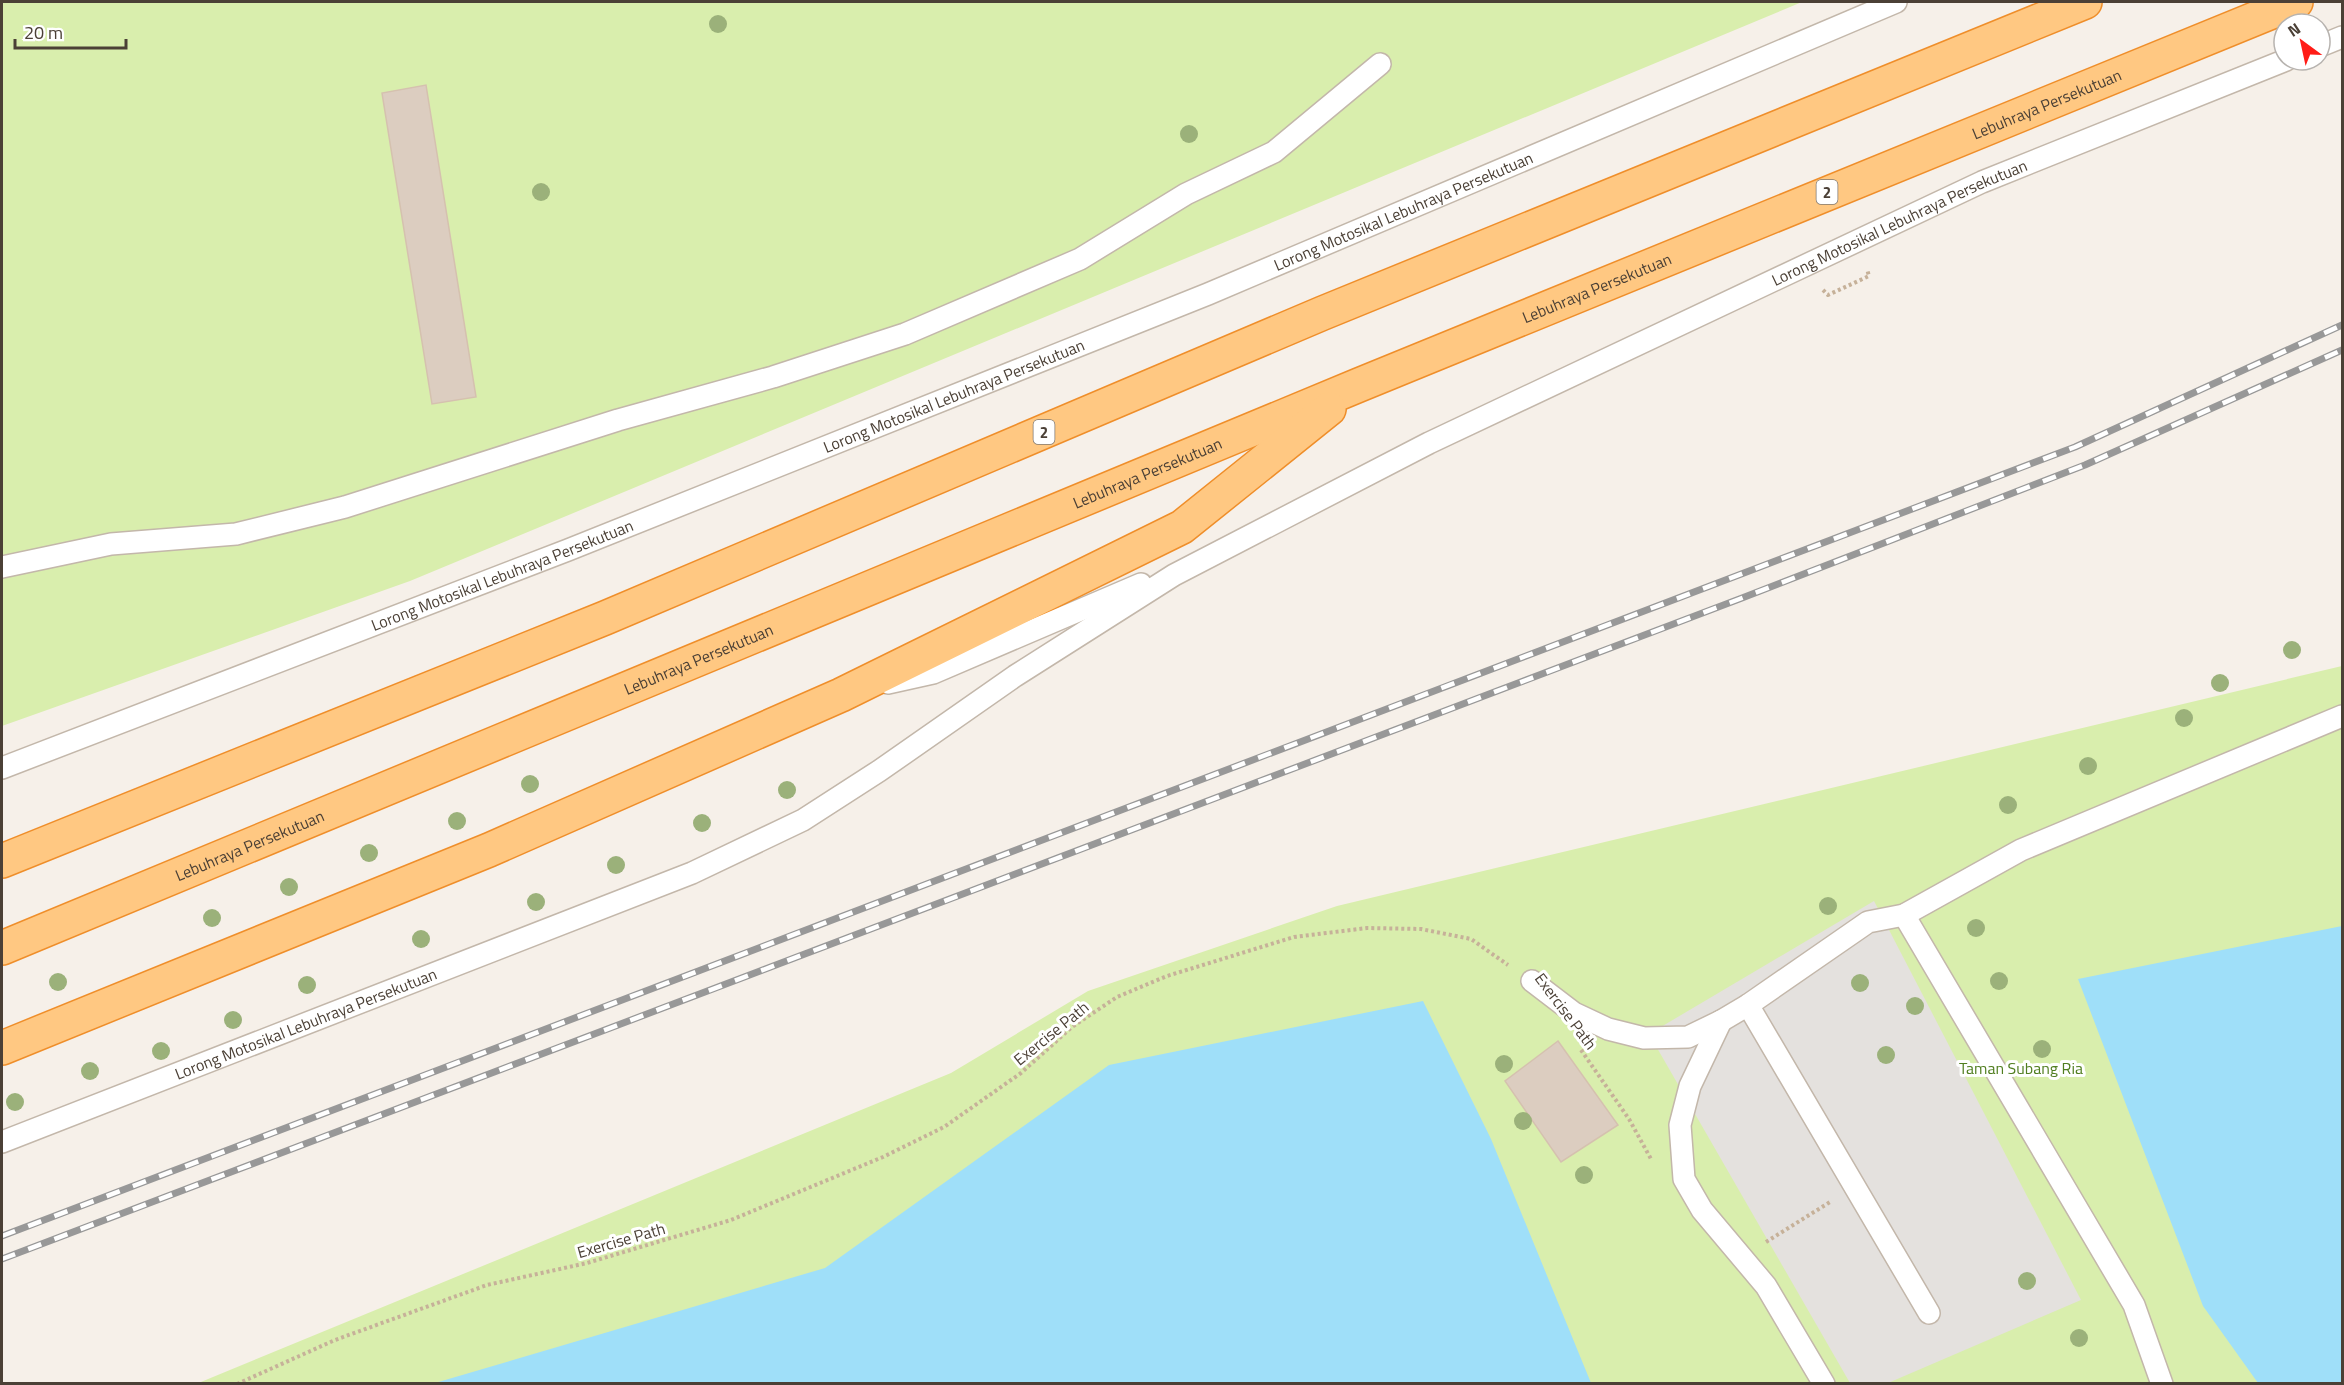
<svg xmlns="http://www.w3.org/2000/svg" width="2344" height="1385" font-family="'Titillium Web',sans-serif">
	<rect width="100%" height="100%" fill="#f6f0e9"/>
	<path fill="#d9eead" d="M 2,2 L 1802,2 L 410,581 L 2,726 Z
		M 2342,666 L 2342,1383 L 196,1384 L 951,1073 L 1088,991 L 1337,906 Z"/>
	<path fill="#e4e1de" d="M 1874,901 L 2081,1300 L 1888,1383 L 1850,1383 L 1649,1034 Z"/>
	<path fill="#9fdff9" d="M 2342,926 L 2342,1383 L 2258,1383 L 2203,1306 L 2078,979 Z
		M 1423,1001 L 1491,1139 L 1591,1383 L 435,1383 L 825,1268 L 1109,1065 Z"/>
	<path fill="#dccdc0" stroke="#d5c1af" stroke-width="1.5" d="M 426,85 L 476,397 L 432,404 L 382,93 Z
		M 1558,1041 L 1618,1125 L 1561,1162 L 1505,1081 Z"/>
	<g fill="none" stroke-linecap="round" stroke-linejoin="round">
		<g stroke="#c3b7aa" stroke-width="24">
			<g id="service">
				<path d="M 2320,46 L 2342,37"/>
				<path d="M 2,567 L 111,544 L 236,534 L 345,507 L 618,420 L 773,377 L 905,334 L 1080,259 L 1186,194 L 1274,152 L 1380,64"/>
				<path d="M 888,683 L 933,673 L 1141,584"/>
				<path id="s1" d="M 2,768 L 568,550 L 1208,294 L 1896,2"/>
				<path d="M 1904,915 L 2134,1305 L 2162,1384"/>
				<path d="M 1532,981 L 1574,1013 L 1608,1029 L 1644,1038 L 1688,1037 L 1721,1021 L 1748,1005 L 1868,922 L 1904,915 L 2021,850 L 2342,716"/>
				<path d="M 1748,1005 L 1929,1313"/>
				<path d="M 1721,1021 L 1690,1086 L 1680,1125 L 1684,1179 L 1702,1210 L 1766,1286 L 1824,1384"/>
				<path id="s2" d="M 2,1142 L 692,873 L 803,820 L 879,771 L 1015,676 L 1174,575 L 1429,443 L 1982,182 L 2286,60"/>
			</g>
		</g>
		<g stroke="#ef8e2a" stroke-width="36">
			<g id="trunk">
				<path d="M 2,861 L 605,618 L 1323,313 L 2085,2"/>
				<path id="s3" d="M 2,948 L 1359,385 L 2296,2"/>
				<path d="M 2,1048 L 489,850 L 841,695 L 1182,527 L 1329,409"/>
			</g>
		</g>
		<path stroke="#c6b199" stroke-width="4" stroke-dasharray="3 3" stroke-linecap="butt" d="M 1823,290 L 1828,295 L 1869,276 L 1867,269
			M 1581,1050 L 1629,1119 L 1651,1159
			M 1766,1242 L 1830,1202
			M 237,1384 L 335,1340 L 487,1285 L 587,1263 L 731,1220 L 883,1157 L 944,1127 L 1021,1073 L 1072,1027 L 1117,997 L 1167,976 L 1294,937 L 1367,928 L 1421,929 L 1471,939 L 1508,965"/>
		<use href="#service" stroke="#fff" stroke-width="21"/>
		<use href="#trunk" stroke="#ffc882" stroke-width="33"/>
		<g stroke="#989898" stroke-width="7">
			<path id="rail" d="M 2,1236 L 2075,447 L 2342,325
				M 2,1259 L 1742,598 L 2085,465 L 2342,350"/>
		</g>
		<use href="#rail" stroke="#fff" stroke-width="4.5" stroke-dasharray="14" stroke-linecap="butt"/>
	</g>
	<g fill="#9bb17a">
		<circle cx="718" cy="24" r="9"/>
		<circle cx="1189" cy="134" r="9"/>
		<circle cx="541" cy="192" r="9"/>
		<circle cx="2292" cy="650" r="9"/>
		<circle cx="2220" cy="683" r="9"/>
		<circle cx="2184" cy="718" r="9"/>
		<circle cx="2088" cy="766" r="9"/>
		<circle cx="530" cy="784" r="9"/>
		<circle cx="787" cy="790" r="9"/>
		<circle cx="2008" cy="805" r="9"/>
		<circle cx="457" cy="821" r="9"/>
		<circle cx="702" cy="823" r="9"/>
		<circle cx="369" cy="853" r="9"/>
		<circle cx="616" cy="865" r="9"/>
		<circle cx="289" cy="887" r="9"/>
		<circle cx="536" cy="902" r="9"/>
		<circle cx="1828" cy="906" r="9"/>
		<circle cx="212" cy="918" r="9"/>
		<circle cx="1976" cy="928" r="9"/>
		<circle cx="421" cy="939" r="9"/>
		<circle cx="1999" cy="981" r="9"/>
		<circle cx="58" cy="982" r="9"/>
		<circle cx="1860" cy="983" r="9"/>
		<circle cx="307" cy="985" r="9"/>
		<circle cx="1915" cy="1006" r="9"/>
		<circle cx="233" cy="1020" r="9"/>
		<circle cx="2042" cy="1049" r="9"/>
		<circle cx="161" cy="1051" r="9"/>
		<circle cx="1886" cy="1055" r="9"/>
		<circle cx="1504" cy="1064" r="9"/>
		<circle cx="90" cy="1071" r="9"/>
		<circle cx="15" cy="1102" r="9"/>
		<circle cx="1523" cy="1121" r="9"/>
		<circle cx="1584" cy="1175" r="9"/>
		<circle cx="2027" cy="1281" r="9"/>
		<circle cx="2079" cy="1338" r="9"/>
	</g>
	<g text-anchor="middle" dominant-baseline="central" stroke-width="6" stroke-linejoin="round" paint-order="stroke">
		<g fill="#fff" stroke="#817972" stroke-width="1.5">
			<rect x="1816.5" y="180" width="21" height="24" rx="4.5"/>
			<rect x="1033.5" y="420" width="21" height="24" rx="4.5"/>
		</g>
		<g font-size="15" font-weight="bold" fill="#4b4036">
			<text x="1827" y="192">2</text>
			<text x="1044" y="432">2</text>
		</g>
		<g font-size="16" fill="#4b4036" stroke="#fff">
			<text stroke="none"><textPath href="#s3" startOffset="2212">Lebuhraya Persekutuan</textPath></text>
			<text stroke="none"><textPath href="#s1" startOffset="1508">Lorong Motosikal Lebuhraya Persekutuan</textPath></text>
			<text stroke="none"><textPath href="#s2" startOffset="2115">Lorong Motosikal Lebuhraya Persekutuan</textPath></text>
			<text stroke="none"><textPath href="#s3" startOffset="1726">Lebuhraya Persekutuan</textPath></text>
			<text stroke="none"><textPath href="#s1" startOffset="1022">Lorong Motosikal Lebuhraya Persekutuan</textPath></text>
			<text stroke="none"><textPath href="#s3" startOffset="1240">Lebuhraya Persekutuan</textPath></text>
			<text stroke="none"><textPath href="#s1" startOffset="536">Lorong Motosikal Lebuhraya Persekutuan</textPath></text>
			<text stroke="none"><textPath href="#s3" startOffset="754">Lebuhraya Persekutuan</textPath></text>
			<text stroke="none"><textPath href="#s3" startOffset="268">Lebuhraya Persekutuan</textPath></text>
			<text transform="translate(1566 1011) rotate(53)">Exercise Path</text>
			<text stroke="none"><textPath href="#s2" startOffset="326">Lorong Motosikal Lebuhraya Persekutuan</textPath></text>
			<text transform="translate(1051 1033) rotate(-39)">Exercise Path</text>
			<text transform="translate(621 1240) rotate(-16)">Exercise Path</text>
		</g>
		<g font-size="16" fill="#507e20" stroke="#fff">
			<text x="2021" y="1068">Taman Subang Ria</text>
		</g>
	</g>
	<rect width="2344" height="1385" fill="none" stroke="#4b4036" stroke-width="6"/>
	<g transform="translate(2302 42) rotate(327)"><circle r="28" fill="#ffffff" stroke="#b7b3af" stroke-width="1.5"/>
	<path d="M0-4.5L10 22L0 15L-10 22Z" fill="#ff1c17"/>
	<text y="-9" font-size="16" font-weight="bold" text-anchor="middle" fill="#4b4036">N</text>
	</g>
	<path d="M15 39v9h111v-9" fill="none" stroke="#4b4036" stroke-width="3"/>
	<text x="24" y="39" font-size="18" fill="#4b4036" stroke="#ffffff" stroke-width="4.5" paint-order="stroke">20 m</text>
</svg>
